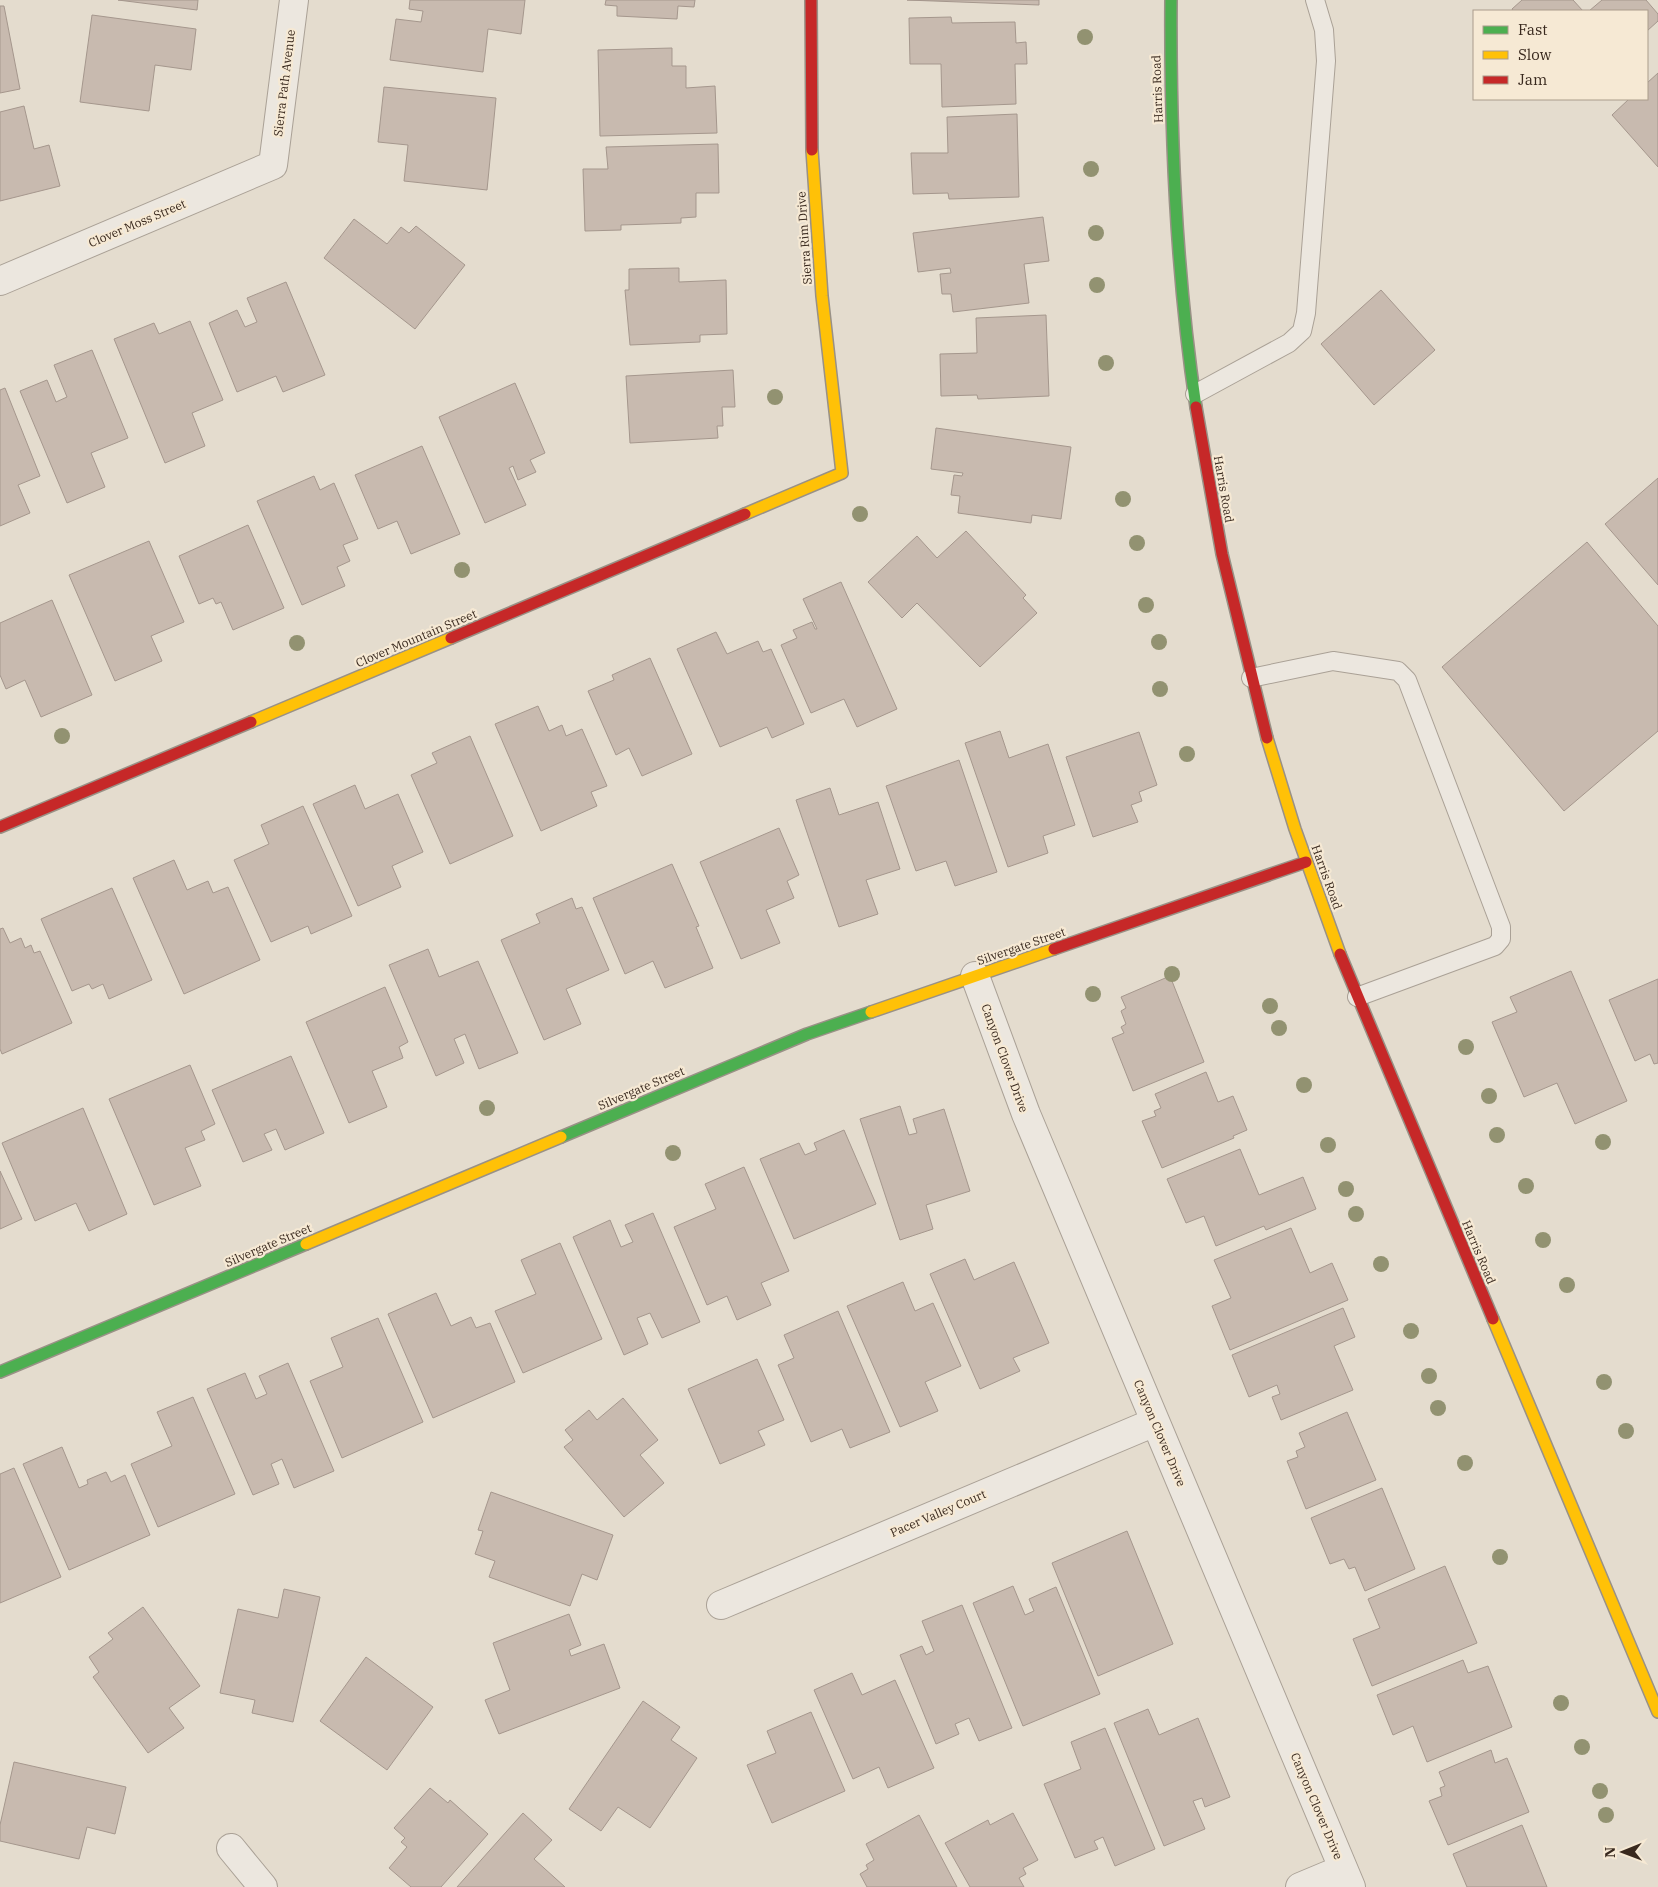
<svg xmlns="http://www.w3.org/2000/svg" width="1658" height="1887" font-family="'IBM Plex Serif',serif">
	<rect width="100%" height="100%" fill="#e4dcce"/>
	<path fill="#c8baaf" stroke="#a5978d" d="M 118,0 L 198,0 L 197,10 Z
		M 410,0 L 525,0 L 521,34 L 488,29 L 483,72 L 390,60 L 396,19 L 421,22 L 423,11 L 409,9 Z
		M 606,0 L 695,0 L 694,7 L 678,6 L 677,19 L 617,16 L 617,6 L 605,5 Z
		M 907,0 L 1039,0 L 1039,5 Z
		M 1522,0 L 1573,0 L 1583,11 L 1513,11 L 1512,9 Z
		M 1602,0 L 1646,0 L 1658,14 L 1658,21 L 1647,31 L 1647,11 L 1589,11 Z
		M 0,6 L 4,6 L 20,89 L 0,93 Z
		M 92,15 L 196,29 L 191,70 L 155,65 L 149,111 L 80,102 Z
		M 951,17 L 952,23 L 1015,22 L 1016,43 L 1026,42 L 1027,64 L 1015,64 L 1016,104 L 942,107 L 941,64 L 910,64 L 909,18 Z
		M 672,48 L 672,66 L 686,66 L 686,88 L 715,86 L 717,133 L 600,136 L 598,50 Z
		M 1658,73 L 1658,167 L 1612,115 L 1629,99 L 1647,99 L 1647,83 Z
		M 384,87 L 496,98 L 487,190 L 404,181 L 408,145 L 378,142 Z
		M 24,106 L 34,149 L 49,145 L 60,186 L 0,201 L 0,112 Z
		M 1017,114 L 1019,197 L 949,199 L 948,193 L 913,194 L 911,153 L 948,153 L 947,117 Z
		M 718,144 L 719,193 L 696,193 L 696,217 L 681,218 L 681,223 L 621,225 L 621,230 L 585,231 L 583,169 L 608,169 L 606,147 Z
		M 1043,217 L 1049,261 L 1024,264 L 1029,303 L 953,312 L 951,294 L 942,294 L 940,274 L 951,273 L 950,268 L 918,272 L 913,233 Z
		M 354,219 L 387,244 L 401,227 L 409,233 L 416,226 L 465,265 L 415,329 L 324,258 Z
		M 679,268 L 679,282 L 726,280 L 727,334 L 700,335 L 700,342 L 630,345 L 625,290 L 629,290 L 629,269 Z
		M 286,282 L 325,375 L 283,392 L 276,376 L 237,392 L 209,323 L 237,310 L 245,327 L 257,322 L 247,298 Z
		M 1381,290 L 1435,350 L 1374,405 L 1321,344 Z
		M 1046,315 L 1049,396 L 978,399 L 977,395 L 941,396 L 940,354 L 977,353 L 976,318 Z
		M 190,321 L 223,400 L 192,413 L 205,446 L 165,463 L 114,339 L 154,323 L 159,334 Z
		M 92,350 L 128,438 L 91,453 L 105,487 L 67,503 L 20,391 L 47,380 L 56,402 L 67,397 L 54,365 Z
		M 733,370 L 735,407 L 722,407 L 723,426 L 717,426 L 718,438 L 630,443 L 626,376 Z
		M 515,383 L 545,453 L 530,460 L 536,472 L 518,480 L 513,466 L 509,468 L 526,505 L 485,523 L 439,417 Z
		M 5,388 L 40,476 L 18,485 L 30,513 L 0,526 L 0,390 Z
		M 936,428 L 1071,447 L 1061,519 L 1032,515 L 1031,523 L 958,513 L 960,496 L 951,495 L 954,475 L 962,476 L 963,473 L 931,469 Z
		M 422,446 L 460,534 L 411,554 L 397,521 L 378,529 L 355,475 Z
		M 314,476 L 320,490 L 334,483 L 358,539 L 343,545 L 350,561 L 337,567 L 345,586 L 302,605 L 257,501 Z
		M 1658,478 L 1658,585 L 1605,524 Z
		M 248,525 L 284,608 L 233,630 L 221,602 L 216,604 L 213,598 L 199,604 L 179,556 Z
		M 966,531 L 1026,595 L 1023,598 L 1037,613 L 980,667 L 917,603 L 902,618 L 868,582 L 917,536 L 937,558 Z
		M 149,541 L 184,622 L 151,636 L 162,661 L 115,681 L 69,575 Z
		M 1587,542 L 1658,626 L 1658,731 L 1564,811 L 1442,667 Z
		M 841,582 L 897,709 L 857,727 L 844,699 L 811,713 L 781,645 L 797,638 L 793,630 L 812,622 L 815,629 L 817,629 L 803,599 Z
		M 52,600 L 92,695 L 41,717 L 25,680 L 6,689 L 0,675 L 0,623 Z
		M 716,632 L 727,654 L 758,641 L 763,652 L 771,649 L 804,724 L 772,738 L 767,727 L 720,747 L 677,649 Z
		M 650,658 L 692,754 L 642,776 L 629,748 L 616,755 L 588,691 L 614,680 L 612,675 Z
		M 538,706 L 549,731 L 562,725 L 566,736 L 582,729 L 607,786 L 591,792 L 597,806 L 541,831 L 495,724 Z
		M 1000,731 L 1009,758 L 1048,744 L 1075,825 L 1043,836 L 1048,853 L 1008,867 L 965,743 Z
		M 1139,732 L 1157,785 L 1139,792 L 1142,801 L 1131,805 L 1138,822 L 1093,837 L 1066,757 Z
		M 470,736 L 513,836 L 450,864 L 411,775 L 437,763 L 432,753 Z
		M 959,760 L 997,872 L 955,886 L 946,861 L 916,871 L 886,786 Z
		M 355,785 L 365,809 L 398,794 L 423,852 L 392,866 L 401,887 L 358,906 L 313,804 Z
		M 830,788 L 839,815 L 878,802 L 900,869 L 866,880 L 878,914 L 839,927 L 796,800 Z
		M 303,806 L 352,916 L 311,934 L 308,926 L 271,942 L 234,860 L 269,844 L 261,825 Z
		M 779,828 L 799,875 L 787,881 L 794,898 L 766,910 L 780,943 L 741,959 L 700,862 Z
		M 174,860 L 187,890 L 208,881 L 213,893 L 228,887 L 260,960 L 184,994 L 133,878 Z
		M 672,864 L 699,926 L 696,927 L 713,968 L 665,988 L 653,961 L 625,974 L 593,898 Z
		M 112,888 L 152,980 L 109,999 L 103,984 L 92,989 L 89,984 L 72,991 L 41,919 Z
		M 572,898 L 576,909 L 582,907 L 609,970 L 566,989 L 581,1024 L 544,1040 L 501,940 L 540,923 L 536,914 Z
		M 3,928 L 10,943 L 21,938 L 25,948 L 31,945 L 34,953 L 40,951 L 72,1023 L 2,1054 L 0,1049 L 0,929 Z
		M 428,949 L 439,977 L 478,961 L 518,1053 L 479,1069 L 465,1034 L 454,1039 L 464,1063 L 436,1076 L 389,965 Z
		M 1571,971 L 1627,1101 L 1575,1124 L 1557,1083 L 1524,1097 L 1492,1022 L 1517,1012 L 1510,997 Z
		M 1170,976 L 1204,1062 L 1133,1091 L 1112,1038 L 1124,1033 L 1121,1027 L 1126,1024 L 1121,1011 L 1126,1008 L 1121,997 Z
		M 1658,979 L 1658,1063 L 1654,1064 L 1650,1054 L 1635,1061 L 1609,1000 Z
		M 385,987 L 408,1042 L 399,1047 L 403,1058 L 372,1071 L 387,1107 L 349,1123 L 306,1022 Z
		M 291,1056 L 324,1133 L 285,1150 L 276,1129 L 264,1134 L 272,1150 L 243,1162 L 212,1090 Z
		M 190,1065 L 215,1124 L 201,1131 L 205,1140 L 185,1148 L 201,1186 L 154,1205 L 109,1099 Z
		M 1206,1072 L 1218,1102 L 1233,1096 L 1247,1130 L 1233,1136 L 1234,1138 L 1162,1168 L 1142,1121 L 1156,1116 L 1154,1111 L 1161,1108 L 1155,1094 Z
		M 900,1106 L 909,1135 L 917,1133 L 913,1119 L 944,1109 L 970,1191 L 926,1205 L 933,1229 L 900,1240 L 860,1119 Z
		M 83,1108 L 127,1214 L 89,1231 L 76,1203 L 35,1221 L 2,1143 Z
		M 844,1130 L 876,1204 L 794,1239 L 760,1159 L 799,1143 L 805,1155 L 817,1150 L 814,1143 Z
		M 1240,1149 L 1259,1195 L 1303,1177 L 1316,1209 L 1266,1230 L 1264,1226 L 1216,1246 L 1204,1216 L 1186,1223 L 1167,1179 Z
		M 744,1167 L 789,1271 L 761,1283 L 771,1305 L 737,1320 L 727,1296 L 707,1305 L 674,1227 L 716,1209 L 705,1184 Z
		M 0,1171 L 22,1219 L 0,1229 Z
		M 653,1213 L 700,1322 L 662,1338 L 650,1313 L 637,1318 L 648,1344 L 624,1355 L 573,1237 L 610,1220 L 621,1247 L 633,1242 L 625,1225 Z
		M 1291,1228 L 1310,1273 L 1332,1263 L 1348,1300 L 1230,1350 L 1212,1306 L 1231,1298 L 1214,1260 Z
		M 560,1243 L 602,1339 L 523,1373 L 495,1311 L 536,1294 L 521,1260 Z
		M 965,1259 L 974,1280 L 1014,1262 L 1049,1343 L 1013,1358 L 1020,1371 L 980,1389 L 930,1274 Z
		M 903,1282 L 915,1311 L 933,1303 L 961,1366 L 925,1382 L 938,1411 L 900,1427 L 847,1306 Z
		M 436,1293 L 451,1326 L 471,1317 L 476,1328 L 490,1323 L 515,1382 L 433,1418 L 388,1314 Z
		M 1343,1308 L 1355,1337 L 1334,1346 L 1353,1390 L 1281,1420 L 1272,1397 L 1280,1394 L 1277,1385 L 1249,1397 L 1232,1355 Z
		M 838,1311 L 890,1432 L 850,1448 L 842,1429 L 811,1442 L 778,1365 L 794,1358 L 784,1335 Z
		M 378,1318 L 423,1422 L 342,1458 L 310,1381 L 343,1367 L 331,1338 Z
		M 757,1359 L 784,1420 L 758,1431 L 765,1445 L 720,1464 L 688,1389 Z
		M 288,1363 L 334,1471 L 294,1488 L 282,1459 L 271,1464 L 279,1484 L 253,1495 L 207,1389 L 245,1373 L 256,1399 L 267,1394 L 259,1376 Z
		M 193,1397 L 235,1494 L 158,1527 L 131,1464 L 172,1446 L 157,1412 Z
		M 623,1398 L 658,1440 L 640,1455 L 664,1483 L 624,1517 L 564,1447 L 573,1440 L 565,1430 L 589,1410 L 597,1420 Z
		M 1347,1412 L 1376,1480 L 1306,1509 L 1287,1461 L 1298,1457 L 1296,1451 L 1305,1447 L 1299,1433 Z
		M 62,1447 L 79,1488 L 88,1484 L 87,1480 L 106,1472 L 111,1482 L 125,1475 L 150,1535 L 69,1570 L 23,1464 Z
		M 14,1468 L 61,1577 L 0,1603 L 0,1474 Z
		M 1382,1488 L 1415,1569 L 1365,1591 L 1355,1567 L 1349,1569 L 1344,1559 L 1330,1564 L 1311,1518 Z
		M 491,1492 L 613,1535 L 597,1580 L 582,1574 L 570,1606 L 489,1577 L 495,1561 L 475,1554 L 483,1531 L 478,1530 Z
		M 1127,1531 L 1173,1644 L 1098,1676 L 1052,1563 Z
		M 1445,1566 L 1477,1643 L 1372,1686 L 1353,1639 L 1380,1628 L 1368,1599 Z
		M 1013,1586 L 1025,1615 L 1034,1611 L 1029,1599 L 1056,1587 L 1100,1694 L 1023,1726 L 973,1603 Z
		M 284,1589 L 320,1597 L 293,1722 L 252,1713 L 255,1700 L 220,1693 L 238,1609 L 278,1618 Z
		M 962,1605 L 1012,1728 L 979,1741 L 969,1718 L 955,1724 L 959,1734 L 936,1744 L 900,1655 L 922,1646 L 926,1655 L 934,1651 L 922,1621 Z
		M 143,1607 L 200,1686 L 169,1708 L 184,1728 L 148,1753 L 93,1677 L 99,1672 L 89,1657 L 113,1639 L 108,1633 Z
		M 569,1614 L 581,1645 L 569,1650 L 571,1656 L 604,1644 L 620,1688 L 499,1734 L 485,1700 L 510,1690 L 493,1643 Z
		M 366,1657 L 433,1707 L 387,1770 L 320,1721 Z
		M 1463,1660 L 1468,1673 L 1488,1666 L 1512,1727 L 1427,1762 L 1413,1726 L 1393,1735 L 1377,1695 Z
		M 852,1673 L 862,1695 L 895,1680 L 934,1768 L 888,1788 L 879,1767 L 853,1779 L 814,1690 Z
		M 643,1701 L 680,1727 L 671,1740 L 697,1758 L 650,1828 L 618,1807 L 601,1831 L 569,1809 Z
		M 1148,1709 L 1159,1735 L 1198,1718 L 1230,1797 L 1205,1807 L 1202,1798 L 1193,1801 L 1205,1829 L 1164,1846 L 1114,1723 Z
		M 811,1712 L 845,1791 L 772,1823 L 747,1765 L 776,1753 L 767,1731 Z
		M 1105,1728 L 1155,1849 L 1115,1866 L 1103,1837 L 1094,1841 L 1098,1849 L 1075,1858 L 1044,1784 L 1081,1769 L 1071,1742 Z
		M 1491,1750 L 1495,1763 L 1507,1758 L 1529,1812 L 1448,1845 L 1429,1801 L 1442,1796 L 1440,1788 L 1445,1786 L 1439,1772 Z
		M 14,1762 L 126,1787 L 115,1834 L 87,1827 L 79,1859 L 0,1841 L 0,1825 Z
		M 430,1788 L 448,1803 L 450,1800 L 488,1834 L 441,1887 L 411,1887 L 389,1868 L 407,1847 L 401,1842 L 405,1838 L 394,1828 Z
		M 523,1813 L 552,1840 L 534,1859 L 565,1887 L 457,1887 Z
		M 1013,1813 L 1038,1860 L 1023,1868 L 1026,1874 L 1019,1878 L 1024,1887 L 970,1887 L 945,1843 L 988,1820 L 990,1825 Z
		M 919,1815 L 957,1887 L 867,1887 L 860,1874 L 868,1869 L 866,1865 L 874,1860 L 866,1844 Z
		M 1522,1825 L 1547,1887 L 1467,1887 L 1453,1854 Z"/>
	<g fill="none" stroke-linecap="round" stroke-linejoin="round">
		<g stroke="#aaa196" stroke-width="20">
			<path id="lane" d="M 1195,394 L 1289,343 L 1302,331 L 1306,313 L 1326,61 L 1324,30 L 1315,0
				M 1251,678 L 1333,661 L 1398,671 L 1407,680 L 1501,927 L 1501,939 L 1495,946 L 1357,997"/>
		</g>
		<g stroke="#aaa196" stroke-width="30">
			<path id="street" d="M 0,281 L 273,165 L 294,0
				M 975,976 L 1026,1114 L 1351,1887
				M 721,1605 L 1155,1422
				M 231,1848 L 263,1887
				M 1300,1887 L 1343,1869"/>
		</g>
		<g stroke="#999186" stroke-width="14">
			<path id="fast" d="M 1171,0 C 1170,137 1176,272 1196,407
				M 561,1137 L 807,1034 L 871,1012
				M 0,1372 L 306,1244"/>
		</g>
		<g stroke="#999186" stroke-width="14">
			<path id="slow" d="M 745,514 L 842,473 L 822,296 L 812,150
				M 251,722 L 451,638
				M 1267,738 L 1295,829 L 1340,954
				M 871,1012 L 1054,949
				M 306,1244 L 561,1137
				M 1493,1319 L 1658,1712"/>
		</g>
		<g stroke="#999186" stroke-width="14">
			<path id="jam" d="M 811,0 L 812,150
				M 1196,407 L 1222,554 L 1267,738
				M 451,638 L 745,514
				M 0,827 L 251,722
				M 1054,949 L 1306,862
				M 1340,954 L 1493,1319"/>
		</g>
		<use href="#lane" stroke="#ece7df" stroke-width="18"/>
		<use href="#street" stroke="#ece7df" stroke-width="28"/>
		<use href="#fast" stroke="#4caf50" stroke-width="11"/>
		<use href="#slow" stroke="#ffc107" stroke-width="11"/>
		<use href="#jam" stroke="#c62828" stroke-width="11"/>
	</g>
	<g fill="#929271">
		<circle cx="1085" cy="37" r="8"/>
		<circle cx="1091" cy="169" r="8"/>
		<circle cx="1096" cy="233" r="8"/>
		<circle cx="1097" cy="285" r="8"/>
		<circle cx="1106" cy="363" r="8"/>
		<circle cx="775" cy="397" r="8"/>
		<circle cx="1123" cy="499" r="8"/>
		<circle cx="860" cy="514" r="8"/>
		<circle cx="1137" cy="543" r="8"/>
		<circle cx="462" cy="570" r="8"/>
		<circle cx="1146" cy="605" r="8"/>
		<circle cx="1159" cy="642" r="8"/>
		<circle cx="297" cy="643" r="8"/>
		<circle cx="1160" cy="689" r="8"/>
		<circle cx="62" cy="736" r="8"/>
		<circle cx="1187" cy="754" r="8"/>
		<circle cx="1172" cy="974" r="8"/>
		<circle cx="1093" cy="994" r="8"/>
		<circle cx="1270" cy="1006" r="8"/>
		<circle cx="1279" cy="1028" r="8"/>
		<circle cx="1466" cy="1047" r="8"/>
		<circle cx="1304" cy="1085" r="8"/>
		<circle cx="1489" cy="1096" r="8"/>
		<circle cx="487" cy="1108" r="8"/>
		<circle cx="1497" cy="1135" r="8"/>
		<circle cx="1603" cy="1142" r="8"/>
		<circle cx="1328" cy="1145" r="8"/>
		<circle cx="673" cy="1153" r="8"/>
		<circle cx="1526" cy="1186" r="8"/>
		<circle cx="1346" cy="1189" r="8"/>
		<circle cx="1356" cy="1214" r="8"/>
		<circle cx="1543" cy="1240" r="8"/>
		<circle cx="1381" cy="1264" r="8"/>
		<circle cx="1567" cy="1285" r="8"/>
		<circle cx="1411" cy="1331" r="8"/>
		<circle cx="1429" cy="1376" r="8"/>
		<circle cx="1604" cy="1382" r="8"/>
		<circle cx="1438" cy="1408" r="8"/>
		<circle cx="1626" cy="1431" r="8"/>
		<circle cx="1465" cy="1463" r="8"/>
		<circle cx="1500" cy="1557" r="8"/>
		<circle cx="1561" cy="1703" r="8"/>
		<circle cx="1582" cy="1747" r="8"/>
		<circle cx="1600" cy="1791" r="8"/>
		<circle cx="1606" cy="1815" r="8"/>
	</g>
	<g text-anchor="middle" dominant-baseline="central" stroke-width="4.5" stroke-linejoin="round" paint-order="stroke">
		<g font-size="12" fill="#39291e" stroke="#f6e9d4">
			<text transform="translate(284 83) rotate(-83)">Sierra Path Avenue</text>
			<text transform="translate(1157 89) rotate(-92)">Harris Road</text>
			<text transform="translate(137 223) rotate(-23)">Clover Moss Street</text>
			<text transform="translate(804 238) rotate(-94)">Sierra Rim Drive</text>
			<text transform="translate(1224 489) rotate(80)">Harris Road</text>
			<text transform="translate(416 638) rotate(-23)">Clover Mountain Street</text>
			<text transform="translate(1327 877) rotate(70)">Harris Road</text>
			<text transform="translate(1021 946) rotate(-19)">Silvergate Street</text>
			<text transform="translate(1005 1058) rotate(70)">Canyon Clover Drive</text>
			<text transform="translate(641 1088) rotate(-23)">Silvergate Street</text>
			<text transform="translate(268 1245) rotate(-23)">Silvergate Street</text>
			<text transform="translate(1479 1252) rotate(67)">Harris Road</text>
			<text transform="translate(1160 1433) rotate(67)">Canyon Clover Drive</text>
			<text transform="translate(938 1513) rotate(-23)">Pacer Valley Court</text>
			<text transform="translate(1317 1806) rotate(67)">Canyon Clover Drive</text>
		</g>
	</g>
	<rect x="1473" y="10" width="175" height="90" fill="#f6e9d4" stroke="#aa9c8b"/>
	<rect x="1483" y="26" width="25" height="8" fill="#4caf50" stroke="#aa9c8b"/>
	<text x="1518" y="35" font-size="15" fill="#39291e">Fast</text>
	<rect x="1483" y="51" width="25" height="8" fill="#ffc107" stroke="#aa9c8b"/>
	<text x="1518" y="60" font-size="15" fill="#39291e">Slow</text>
	<rect x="1483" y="76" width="25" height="8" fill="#c62828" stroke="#aa9c8b"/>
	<text x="1518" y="85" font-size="15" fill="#39291e">Jam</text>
	<g transform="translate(1623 1852) rotate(269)" stroke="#f6e9d4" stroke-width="4" paint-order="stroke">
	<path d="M0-4L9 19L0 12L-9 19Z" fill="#39291e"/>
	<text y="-8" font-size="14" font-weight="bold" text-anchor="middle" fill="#39291e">N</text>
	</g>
</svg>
